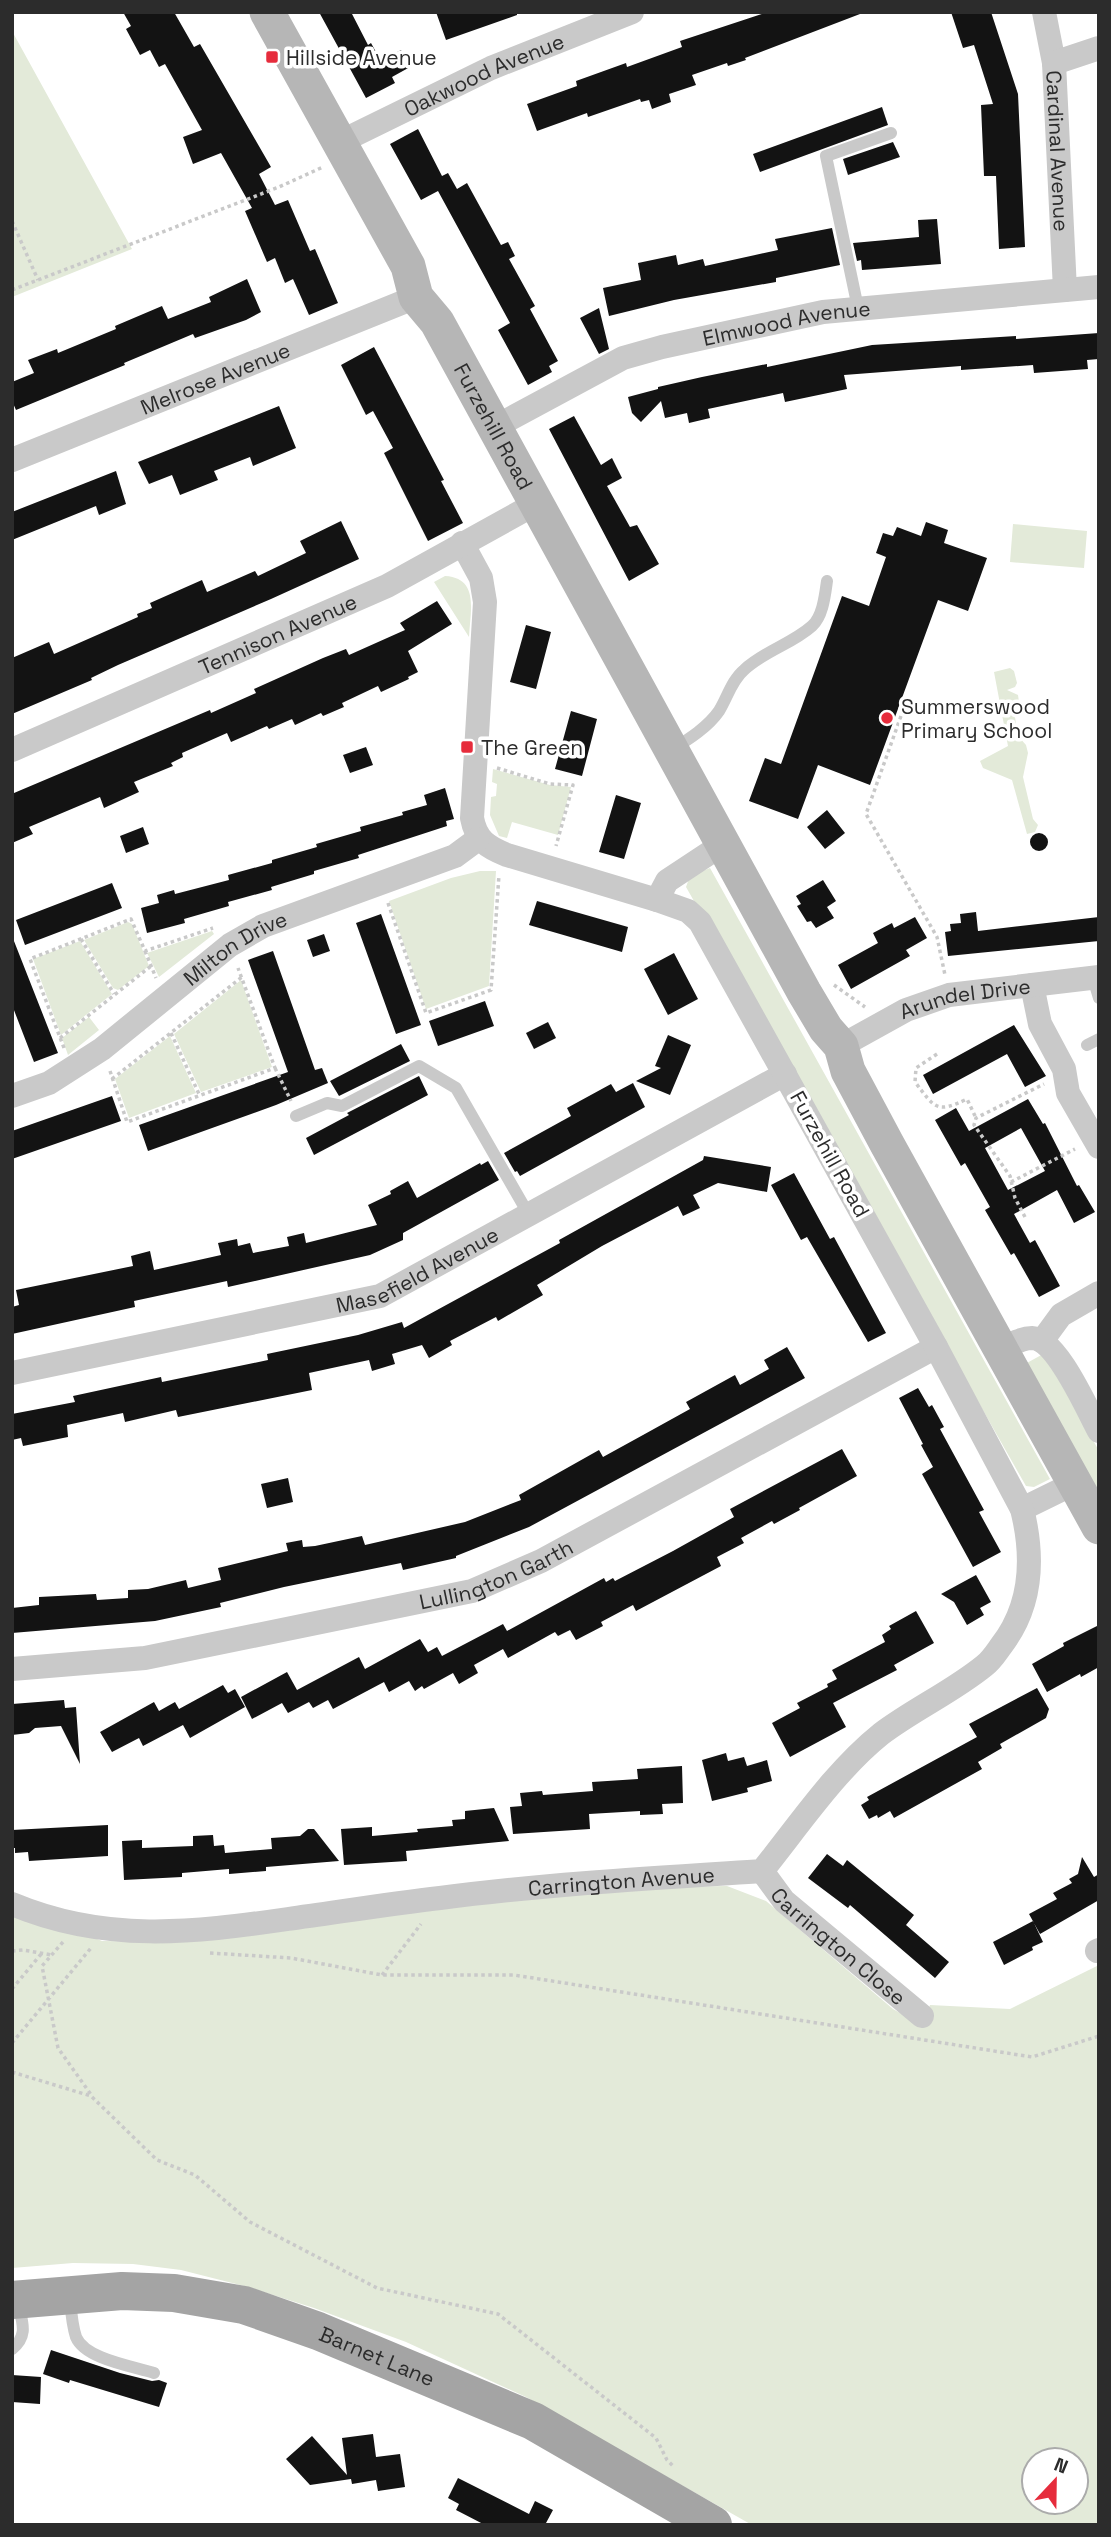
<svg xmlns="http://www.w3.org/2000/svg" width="1111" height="2537" font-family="'Space Grotesk',sans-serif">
	<rect width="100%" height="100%" fill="#fff"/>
	<path fill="#e3ead9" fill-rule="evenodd" d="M 12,31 L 132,249 L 12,297 Z
		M 1013,524 L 1087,531 L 1084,568 L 1010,562 Z
		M 445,576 C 480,578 470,612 469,637 L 434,582 Z
		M 1010,668 L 1014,671 L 1017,683 L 1015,687 L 1007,690 L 1018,695 L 1019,702 L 1014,711 L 1018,736 L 1026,745 L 1028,753 L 1023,777 L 1033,819 L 1038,825 L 1035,832 L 1027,834 L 1012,780 L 983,768 L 980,761 L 1008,746 L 994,672 Z
		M 493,769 L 550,785 L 571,787 L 558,835 L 512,822 L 507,838 L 499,836 L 490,815 L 491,797 L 496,796 L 497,784 L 492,782 Z
		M 710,868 L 1050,1479 L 1034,1487 L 1026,1486 L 686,887 L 690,876 Z
		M 480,871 L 496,871 L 489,986 L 426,1009 L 389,901 L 451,878 Z
		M 128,922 L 132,924 L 149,966 L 118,990 L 113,988 L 84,940 Z
		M 212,931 L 214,934 L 159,977 L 147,953 Z
		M 80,941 L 112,994 L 61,1035 L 33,959 Z
		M 241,980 L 272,1067 L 201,1092 L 174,1034 Z
		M 89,1017 L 99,1030 L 68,1055 L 62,1038 Z
		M 170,1036 L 196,1093 L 129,1118 L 115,1079 Z
		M 1045,1353 L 1099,1451 L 1099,1498 L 1025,1364 Z
		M 727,1886 L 766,1901 L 893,2009 L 923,2026 L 930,2005 L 1010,2009 L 1099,1965 L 1099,2525 L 752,2525 L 526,2397 L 406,2342 L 314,2308 L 248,2287 L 181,2270 L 133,2264 L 73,2263 L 12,2268 L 12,1904 L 102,1941 L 178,1942 L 601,1888 ZM 1034,2460 L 1076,2460 L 1076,2502 L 1034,2502 Z"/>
	<path fill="#131313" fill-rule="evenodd" d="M 123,12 L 174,12 L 194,47 L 200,44 L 271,167 L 259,174 L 275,205 L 288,200 L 310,251 L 315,249 L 338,303 L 309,315 L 293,279 L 285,283 L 275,258 L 267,262 L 245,211 L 252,208 L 221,153 L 193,164 L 183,137 L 202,130 L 165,64 L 159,67 L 150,50 L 140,55 L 126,29 L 131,26 Z
		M 319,12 L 351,12 L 368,45 L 371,43 L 381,61 L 401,50 L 410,67 L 392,77 L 395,83 L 366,98 Z
		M 436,12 L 517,12 L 517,15 L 446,40 Z
		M 768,12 L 860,12 L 860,14 L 745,58 L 746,60 L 728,66 L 727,63 L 692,75 L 696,85 L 669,94 L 671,102 L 652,109 L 649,100 L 641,102 L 640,99 L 588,117 L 587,113 L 537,131 L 527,104 L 577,86 L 576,81 L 626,63 L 627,67 L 682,47 L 680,41 Z
		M 951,12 L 991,12 L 1018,94 L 1025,247 L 999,249 L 996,176 L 984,176 L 981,105 L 993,104 L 974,45 L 963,48 Z
		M 882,107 L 888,125 L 760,172 L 753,154 Z
		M 418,129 L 442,176 L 448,173 L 457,189 L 467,183 L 501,245 L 508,242 L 515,256 L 509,259 L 535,306 L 530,309 L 558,361 L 549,366 L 552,372 L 528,385 L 498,330 L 510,323 L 438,191 L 421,200 L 390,144 Z
		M 893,142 L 900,157 L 848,175 L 843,159 Z
		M 937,219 L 941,264 L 862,270 L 861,260 L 857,261 L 853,243 L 919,237 L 918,220 Z
		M 832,228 L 840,265 L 776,278 L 776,282 L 674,300 L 609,316 L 603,288 L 641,280 L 638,263 L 676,255 L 678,265 L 703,259 L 705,266 L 778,250 L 775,239 Z
		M 247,279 L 261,312 L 246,320 L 195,338 L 193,334 L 124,363 L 125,365 L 16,410 L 12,401 L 12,382 L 34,373 L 28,360 L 57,349 L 58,353 L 116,329 L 115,326 L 162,306 L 168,319 L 211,302 L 209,297 Z
		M 599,308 L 609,349 L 599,354 L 580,318 Z
		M 1099,333 L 1099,359 L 1087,360 L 1088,369 L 1034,373 L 1033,365 L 961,370 L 961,366 L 844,375 L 847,389 L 785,402 L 783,393 L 708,409 L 710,418 L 689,423 L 687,413 L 665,418 L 661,401 L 641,422 L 632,413 L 628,397 L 658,389 L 658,387 L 702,377 L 767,364 L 767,367 L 872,345 L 1016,336 L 1016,339 Z
		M 374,347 L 444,480 L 441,481 L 463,523 L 428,541 L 384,453 L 393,448 L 373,411 L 366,415 L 341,365 Z
		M 279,406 L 296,448 L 253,466 L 250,457 L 214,471 L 218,480 L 180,495 L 172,475 L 149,484 L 138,462 Z
		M 574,416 L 601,465 L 612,458 L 622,478 L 607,486 L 630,527 L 637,525 L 659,564 L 629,581 L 549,429 Z
		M 116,471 L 126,504 L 99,515 L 96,506 L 12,540 L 12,512 Z
		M 341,521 L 359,559 L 271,599 L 118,665 L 91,678 L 92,680 L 12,714 L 12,658 L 49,642 L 54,654 L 138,617 L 137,614 L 152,608 L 150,603 L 202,580 L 207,592 L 255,571 L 258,576 L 306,553 L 300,541 Z
		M 926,522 L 948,530 L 944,543 L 987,558 L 968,611 L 938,600 L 870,785 L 818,765 L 798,819 L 749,801 L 765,758 L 781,764 L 842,596 L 869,606 L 886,557 L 876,553 L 883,533 L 893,536 L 897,527 L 921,536 Z
		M 437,601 L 452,624 L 408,651 L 418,672 L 408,677 L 409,679 L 381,692 L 378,686 L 342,703 L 344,707 L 323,716 L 321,713 L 295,725 L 292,719 L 269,729 L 267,726 L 231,742 L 227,733 L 182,753 L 183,757 L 171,763 L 173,766 L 134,782 L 139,792 L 104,808 L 100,797 L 29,827 L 33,834 L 12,843 L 12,788 L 14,793 L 210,710 L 211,713 L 256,693 L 254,689 L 323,658 L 346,649 L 349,655 L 405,630 L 400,623 Z
		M 526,625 L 551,632 L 536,689 L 510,682 Z
		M 571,711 L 597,719 L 582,776 L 555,769 Z
		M 366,747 L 373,765 L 350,773 L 343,755 Z
		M 445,788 L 454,819 L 446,821 L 447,826 L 358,855 L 359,858 L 314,871 L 314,874 L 271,887 L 272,890 L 228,902 L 229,906 L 184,919 L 185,923 L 147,933 L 141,908 L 159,903 L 157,895 L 174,890 L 175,894 L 229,880 L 228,875 L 272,863 L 272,860 L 317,847 L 316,844 L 361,831 L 360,827 L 403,815 L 402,812 L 427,805 L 424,795 Z
		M 616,795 L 641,803 L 624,859 L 599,852 Z
		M 827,810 L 845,833 L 825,849 L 807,827 Z
		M 143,827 L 149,844 L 126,853 L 120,836 Z
		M1030 842a9 9 0 1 1 18 0a9 9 0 1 1-18 0Z
		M 823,880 L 836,901 L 827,907 L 834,918 L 816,928 L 811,921 L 807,922 L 797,906 L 801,904 L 796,896 Z
		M 112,883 L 122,908 L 25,945 L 16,920 Z
		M 537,901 L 628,927 L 622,952 L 529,925 Z
		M 976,912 L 978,931 L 1099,917 L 1099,941 L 948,956 L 945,932 L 951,931 L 950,924 L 961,923 L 960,914 Z
		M 381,914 L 421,1025 L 396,1034 L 356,923 Z
		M 915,917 L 927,938 L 906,950 L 910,956 L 851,989 L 838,965 L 878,943 L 873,933 L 892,923 L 894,928 Z
		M 324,934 L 330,951 L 313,957 L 307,940 Z
		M 12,936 L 58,1053 L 34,1062 L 12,1005 Z
		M 273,951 L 315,1070 L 322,1068 L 328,1083 L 276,1105 L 148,1151 L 139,1125 L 288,1072 L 248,960 Z
		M 674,953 L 698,999 L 668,1015 L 644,969 Z
		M 485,1001 L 494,1026 L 438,1046 L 429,1021 Z
		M 548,1022 L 556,1038 L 534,1049 L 526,1033 Z
		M 1014,1025 L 1046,1076 L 1025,1087 L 1007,1054 L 933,1094 L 923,1075 Z
		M 668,1035 L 691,1045 L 670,1095 L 636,1081 L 661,1068 L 655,1066 Z
		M 401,1044 L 410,1061 L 339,1096 L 330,1081 Z
		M 419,1076 L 428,1095 L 314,1155 L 306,1138 L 349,1115 L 347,1113 Z
		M 633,1083 L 645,1107 L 520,1176 L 517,1171 L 515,1172 L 504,1153 L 571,1116 L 567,1108 L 611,1084 L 616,1092 Z
		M 112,1096 L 121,1121 L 12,1159 L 12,1131 Z
		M 1028,1099 L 1043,1124 L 1045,1123 L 1077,1186 L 1079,1185 L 1095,1212 L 1074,1223 L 1057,1190 L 1014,1214 L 1030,1243 L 1035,1240 L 1060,1286 L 1039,1297 L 1014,1253 L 1011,1255 L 985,1210 L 990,1207 L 965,1163 L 961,1166 L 935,1120 L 956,1108 L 969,1131 ZM 1021,1128 L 1045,1171 L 1008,1190 L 985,1148 Z
		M 704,1156 L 771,1167 L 767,1192 L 718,1183 L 693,1195 L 700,1208 L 683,1216 L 678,1206 L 602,1246 L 537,1285 L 543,1295 L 498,1321 L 496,1317 L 450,1341 L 452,1345 L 429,1358 L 422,1345 L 392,1354 L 395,1364 L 372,1371 L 369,1360 L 309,1373 L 312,1390 L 178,1417 L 176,1410 L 125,1422 L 123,1413 L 67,1425 L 68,1437 L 23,1446 L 21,1438 L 12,1440 L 12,1414 L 75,1402 L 73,1396 L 161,1377 L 162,1382 L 268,1360 L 267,1354 L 358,1335 L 402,1322 L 404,1328 L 560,1243 L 559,1240 L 703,1160 Z
		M 488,1161 L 499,1180 L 403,1233 L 403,1240 L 370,1255 L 228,1287 L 227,1281 L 134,1301 L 135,1307 L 12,1334 L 12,1307 L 19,1305 L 16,1290 L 133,1266 L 131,1256 L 150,1251 L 154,1270 L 221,1255 L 218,1243 L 237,1239 L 238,1246 L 250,1243 L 253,1253 L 289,1246 L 287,1237 L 304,1233 L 306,1243 L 377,1225 L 368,1205 L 391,1194 L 390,1191 L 408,1181 L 417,1198 L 480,1163 L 481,1165 Z
		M 794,1173 L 830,1239 L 834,1237 L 886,1333 L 868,1342 L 807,1237 L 801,1240 L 771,1185 Z
		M 787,1347 L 805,1378 L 529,1527 L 456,1556 L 456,1558 L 403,1570 L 401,1563 L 284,1587 L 220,1603 L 221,1607 L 155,1621 L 12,1633 L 12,1608 L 39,1605 L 39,1597 L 96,1594 L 97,1600 L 128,1598 L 128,1590 L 148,1589 L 186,1580 L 188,1588 L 221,1580 L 218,1568 L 288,1551 L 286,1543 L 302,1540 L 303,1547 L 315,1546 L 362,1536 L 365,1545 L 465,1522 L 521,1500 L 519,1495 L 599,1450 L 603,1457 L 643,1435 L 690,1409 L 686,1402 L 735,1375 L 740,1385 L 769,1369 L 764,1360 Z
		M 918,1388 L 929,1407 L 932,1405 L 944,1427 L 940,1429 L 984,1510 L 979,1512 L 1001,1552 L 973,1567 L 922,1474 L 933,1467 L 921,1445 L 923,1444 L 899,1398 Z
		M 842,1449 L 857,1476 L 799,1508 L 800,1510 L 774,1524 L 772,1521 L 741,1538 L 744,1543 L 717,1557 L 721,1566 L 636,1611 L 633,1605 L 601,1622 L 603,1626 L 576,1640 L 570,1630 L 558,1636 L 555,1632 L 508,1658 L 503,1649 L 474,1665 L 478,1673 L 459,1684 L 453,1673 L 424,1689 L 422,1686 L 415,1691 L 409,1681 L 389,1692 L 384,1682 L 333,1709 L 328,1700 L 313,1708 L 309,1702 L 288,1713 L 282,1703 L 252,1719 L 241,1697 L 287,1672 L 297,1690 L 359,1657 L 365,1669 L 420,1639 L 428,1652 L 437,1647 L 442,1656 L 503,1624 L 507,1631 L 604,1578 L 606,1582 L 613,1578 L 615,1581 L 673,1551 L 734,1517 L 730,1509 Z
		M 288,1478 L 293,1502 L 267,1508 L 261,1484 Z
		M 976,1575 L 991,1602 L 980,1608 L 984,1615 L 967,1625 L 954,1602 L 941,1594 Z
		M 916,1611 L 934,1643 L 894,1665 L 897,1670 L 833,1703 L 846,1727 L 790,1757 L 772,1723 L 800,1708 L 797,1703 L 828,1687 L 827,1684 L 837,1679 L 832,1670 L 885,1642 L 882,1635 L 891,1629 L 889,1626 Z
		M 1099,1625 L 1099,1667 L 1081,1677 L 1080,1674 L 1047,1692 L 1032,1664 L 1064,1646 L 1063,1643 Z
		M 223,1685 L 228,1693 L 235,1689 L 245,1707 L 190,1738 L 183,1725 L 143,1746 L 139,1738 L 112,1752 L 100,1732 L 154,1702 L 159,1711 L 175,1702 L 179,1709 Z
		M 1037,1688 L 1049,1709 L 1046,1718 L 1000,1744 L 1002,1748 L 978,1762 L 982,1769 L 894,1818 L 890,1811 L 878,1818 L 877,1815 L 869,1819 L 861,1805 L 869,1800 L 867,1797 L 977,1737 L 969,1724 Z
		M 64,1700 L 65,1708 L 76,1707 L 80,1764 L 61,1726 L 35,1728 L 29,1733 L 12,1735 L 12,1704 Z
		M 726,1753 L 728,1761 L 744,1757 L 747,1766 L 767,1760 L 772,1781 L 747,1788 L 748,1792 L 712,1801 L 702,1760 Z
		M 682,1766 L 683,1803 L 662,1804 L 663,1814 L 640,1815 L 640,1811 L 589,1814 L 590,1829 L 513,1834 L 510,1807 L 522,1806 L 520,1793 L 542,1791 L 543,1795 L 593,1791 L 592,1782 L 638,1779 L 637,1769 Z
		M 494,1808 L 509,1841 L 406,1851 L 407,1861 L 344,1865 L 341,1829 L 372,1827 L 372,1836 L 418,1832 L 417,1829 L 453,1826 L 452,1820 L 465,1819 L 465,1811 Z
		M 108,1825 L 108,1856 L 29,1861 L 28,1852 L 15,1853 L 15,1848 L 12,1848 L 12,1830 Z
		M 308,1829 L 314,1829 L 339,1861 L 266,1867 L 266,1871 L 229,1874 L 229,1869 L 182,1873 L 182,1877 L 124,1880 L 122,1841 L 142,1840 L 142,1848 L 193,1846 L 193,1836 L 213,1835 L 214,1846 L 224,1845 L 225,1853 L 272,1849 L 271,1838 L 300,1836 Z
		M 827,1854 L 843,1866 L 847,1860 L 914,1915 L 906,1925 L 949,1962 L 935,1978 L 850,1905 L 848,1908 L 808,1878 Z
		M 1082,1857 L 1094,1877 L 1099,1874 L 1099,1900 L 1040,1934 L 1029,1914 L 1057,1899 L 1053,1893 L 1072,1883 L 1069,1879 L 1078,1874 Z
		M 1033,1921 L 1043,1942 L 1032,1947 L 1033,1950 L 1004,1965 L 993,1942 Z
		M 51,2350 L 120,2373 L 152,2381 L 159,2380 L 167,2383 L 159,2407 L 70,2380 L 69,2383 L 43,2374 Z
		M 12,2375 L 41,2377 L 40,2404 L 12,2402 Z
		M 373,2434 L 376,2457 L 400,2454 L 405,2487 L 378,2491 L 376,2480 L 352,2484 L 351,2479 L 310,2485 L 286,2459 L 312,2436 L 347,2475 L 342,2438 Z
		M 458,2478 L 529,2514 L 535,2501 L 553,2510 L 546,2523 L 549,2525 L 485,2525 L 456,2510 L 459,2504 L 448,2498 Z"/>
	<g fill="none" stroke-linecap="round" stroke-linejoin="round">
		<path stroke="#c9c9c9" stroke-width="3.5" stroke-dasharray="3.5 3.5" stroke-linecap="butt" d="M 12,221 L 38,280
			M 12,290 L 279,187 L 323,167
			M 901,716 L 866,814 L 937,937 L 945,975
			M 497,768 L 550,784 L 573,785 L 556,846
			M 388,903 L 426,1013 L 491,990 L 499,875
			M 81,939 L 114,994
			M 145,951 L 156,978
			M 834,985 L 865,1007
			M 171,1033 L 199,1094
			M 60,1038 L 151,966
			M 64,1048 L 30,959 L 131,919 L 145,951 L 213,928
			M 937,1054 L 916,1068 L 915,1082 C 935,1108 936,1114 967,1099 L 976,1118
			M 275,1068 L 291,1101
			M 110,1071 L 127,1122 L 275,1068 L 238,968
			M 112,1079 L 242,977
			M 1011,1182 L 1075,1149
			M 1025,1217 L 1015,1198 L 1010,1176 L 974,1125 L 976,1118 L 1044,1084
			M 63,1942 L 42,1966 L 58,2048 L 92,2096
			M 12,1951 L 23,1950 L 52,1955
			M 210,1953 L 291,1958 L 382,1975 L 514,1975 L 1032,2057 L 1099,2036
			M 382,1975 L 421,1924
			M 12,1989 L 42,1953
			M 12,2043 L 91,1948
			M 12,2072 L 91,2096 L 157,2160 L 195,2175 L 250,2222 L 377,2288 L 498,2314 L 656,2438 L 667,2460 L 674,2467"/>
		<path stroke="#c9c9c9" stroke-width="12" d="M 858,308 L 826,156 L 891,133
			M 673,749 C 689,739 708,727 719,711 C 727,698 732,680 744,670 C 764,651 792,644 812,626 C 823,616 825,595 827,581
			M 1093,978 L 1099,998
			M 1087,1045 L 1099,1039
			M 296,1116 L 327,1103 L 342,1106 L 419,1066 L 456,1088 L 529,1215
			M 70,2299 C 71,2311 72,2325 76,2337 C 85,2359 132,2366 154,2373
			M 12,2349 C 29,2335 22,2322 18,2303"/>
		<g stroke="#c9c9c9" stroke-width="24">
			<path id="s1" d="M 1044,12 L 1054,63 L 1065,290"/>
			<path d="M 1054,63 L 1099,48"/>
			<path id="s2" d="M 340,142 L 491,68 L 632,12"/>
			<path id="s3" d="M 495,427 L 623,358 L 662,347 L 823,312 L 1099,287"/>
			<path id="s4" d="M 12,460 L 416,297"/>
			<path d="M 462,543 L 481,578 L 485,602 L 472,818 C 476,840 487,847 507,855 L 657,900"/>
			<path id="s5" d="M 12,750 L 387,586 L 537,503"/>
			<path d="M 1032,985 L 1040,1024 L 1064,1069 L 1068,1093 L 1099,1147"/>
			<path id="s6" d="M 841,1046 L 906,1010 L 949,995 L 1099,977"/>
			<path id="s7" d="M 12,1096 L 49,1083 L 102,1049 L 230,945 L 263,926 L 455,856 L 478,839"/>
			<path d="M 1042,1341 L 1061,1315 L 1099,1293"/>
			<path d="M 1001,1350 C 1010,1345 1021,1338 1032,1338 C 1057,1339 1087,1409 1099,1431"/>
			<path id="s8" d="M 12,1373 L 380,1296 L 785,1074"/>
			<path d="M 1022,1509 L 1075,1483"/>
			<path id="s9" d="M 12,1669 L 145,1658 L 472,1591 L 541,1561 L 936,1347"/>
			<path id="s10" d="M 762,1871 L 784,1901 L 922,2016"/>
			<path id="s11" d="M 12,1904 C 105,1943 192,1933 288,1919 C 339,1912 389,1904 440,1898 C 547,1884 654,1878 762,1871 C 799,1825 835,1771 881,1734 C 914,1709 952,1692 984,1666 C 991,1661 996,1653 1001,1646 C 1033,1605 1034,1557 1022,1509 L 936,1347 L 700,922 L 688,911 L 657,900 L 667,881 L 723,844"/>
			<path d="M 1097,1951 L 1099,1950"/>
		</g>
		<path stroke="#b6b6b6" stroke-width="35" id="s12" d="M 267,12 L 408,266 L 416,297 L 437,322 L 804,992 L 826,1029 L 841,1046 L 848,1071 L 887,1144 L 1099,1527"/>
		<path stroke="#a4a4a4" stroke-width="38" id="s13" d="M 12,2300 L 122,2291 L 174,2293 L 244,2305 L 318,2331 L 533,2421 L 713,2525"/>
	</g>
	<g fill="#e62c3c" stroke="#fff" stroke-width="2.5">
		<rect x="265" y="50" width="14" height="14" rx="3.5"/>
		<circle cx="887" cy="718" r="7"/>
		<rect x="460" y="740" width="14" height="14" rx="3.5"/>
	</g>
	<g text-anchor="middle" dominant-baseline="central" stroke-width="7" stroke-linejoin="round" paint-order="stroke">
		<g font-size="21" fill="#2c2c2c" stroke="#fff" text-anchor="start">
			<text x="286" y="57">Hillside Avenue</text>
			<text x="901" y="706">Summerswood<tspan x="901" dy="24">Primary School</tspan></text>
			<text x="481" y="747">The Green</text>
		</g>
		<g font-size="21" fill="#2c2c2c" stroke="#fff">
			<text stroke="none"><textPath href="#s2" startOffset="159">Oakwood Avenue</textPath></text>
			<text stroke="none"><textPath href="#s1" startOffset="140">Cardinal Avenue</textPath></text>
			<text stroke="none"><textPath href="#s3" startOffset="313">Elmwood Avenue</textPath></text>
			<text stroke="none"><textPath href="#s4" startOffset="219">Melrose Avenue</textPath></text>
			<text stroke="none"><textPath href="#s12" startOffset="474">Furzehill Road</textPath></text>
			<text stroke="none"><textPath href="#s5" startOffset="290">Tennison Avenue</textPath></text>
			<text stroke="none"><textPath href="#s7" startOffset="270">Milton Drive</textPath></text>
			<text stroke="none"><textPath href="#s6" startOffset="135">Arundel Drive</textPath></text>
			<text transform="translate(830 1154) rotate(61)">Furzehill Road</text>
			<text stroke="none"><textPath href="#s8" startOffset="420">Masefield Avenue</textPath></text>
			<text stroke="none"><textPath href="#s9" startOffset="495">Lullington Garth</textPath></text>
			<text stroke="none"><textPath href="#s11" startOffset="616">Carrington Avenue</textPath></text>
			<text stroke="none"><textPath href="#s10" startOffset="108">Carrington Close</textPath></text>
			<text stroke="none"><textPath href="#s13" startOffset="376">Barnet Lane</textPath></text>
		</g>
	</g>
	<rect width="1111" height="2537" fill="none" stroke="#2c2c2c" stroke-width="28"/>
	<g transform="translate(1055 2481) rotate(22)"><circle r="33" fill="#ffffff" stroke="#ababab" stroke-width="2"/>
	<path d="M0-5L12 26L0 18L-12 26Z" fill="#e62c3c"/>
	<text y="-10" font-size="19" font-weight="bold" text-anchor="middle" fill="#2c2c2c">N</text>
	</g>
</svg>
